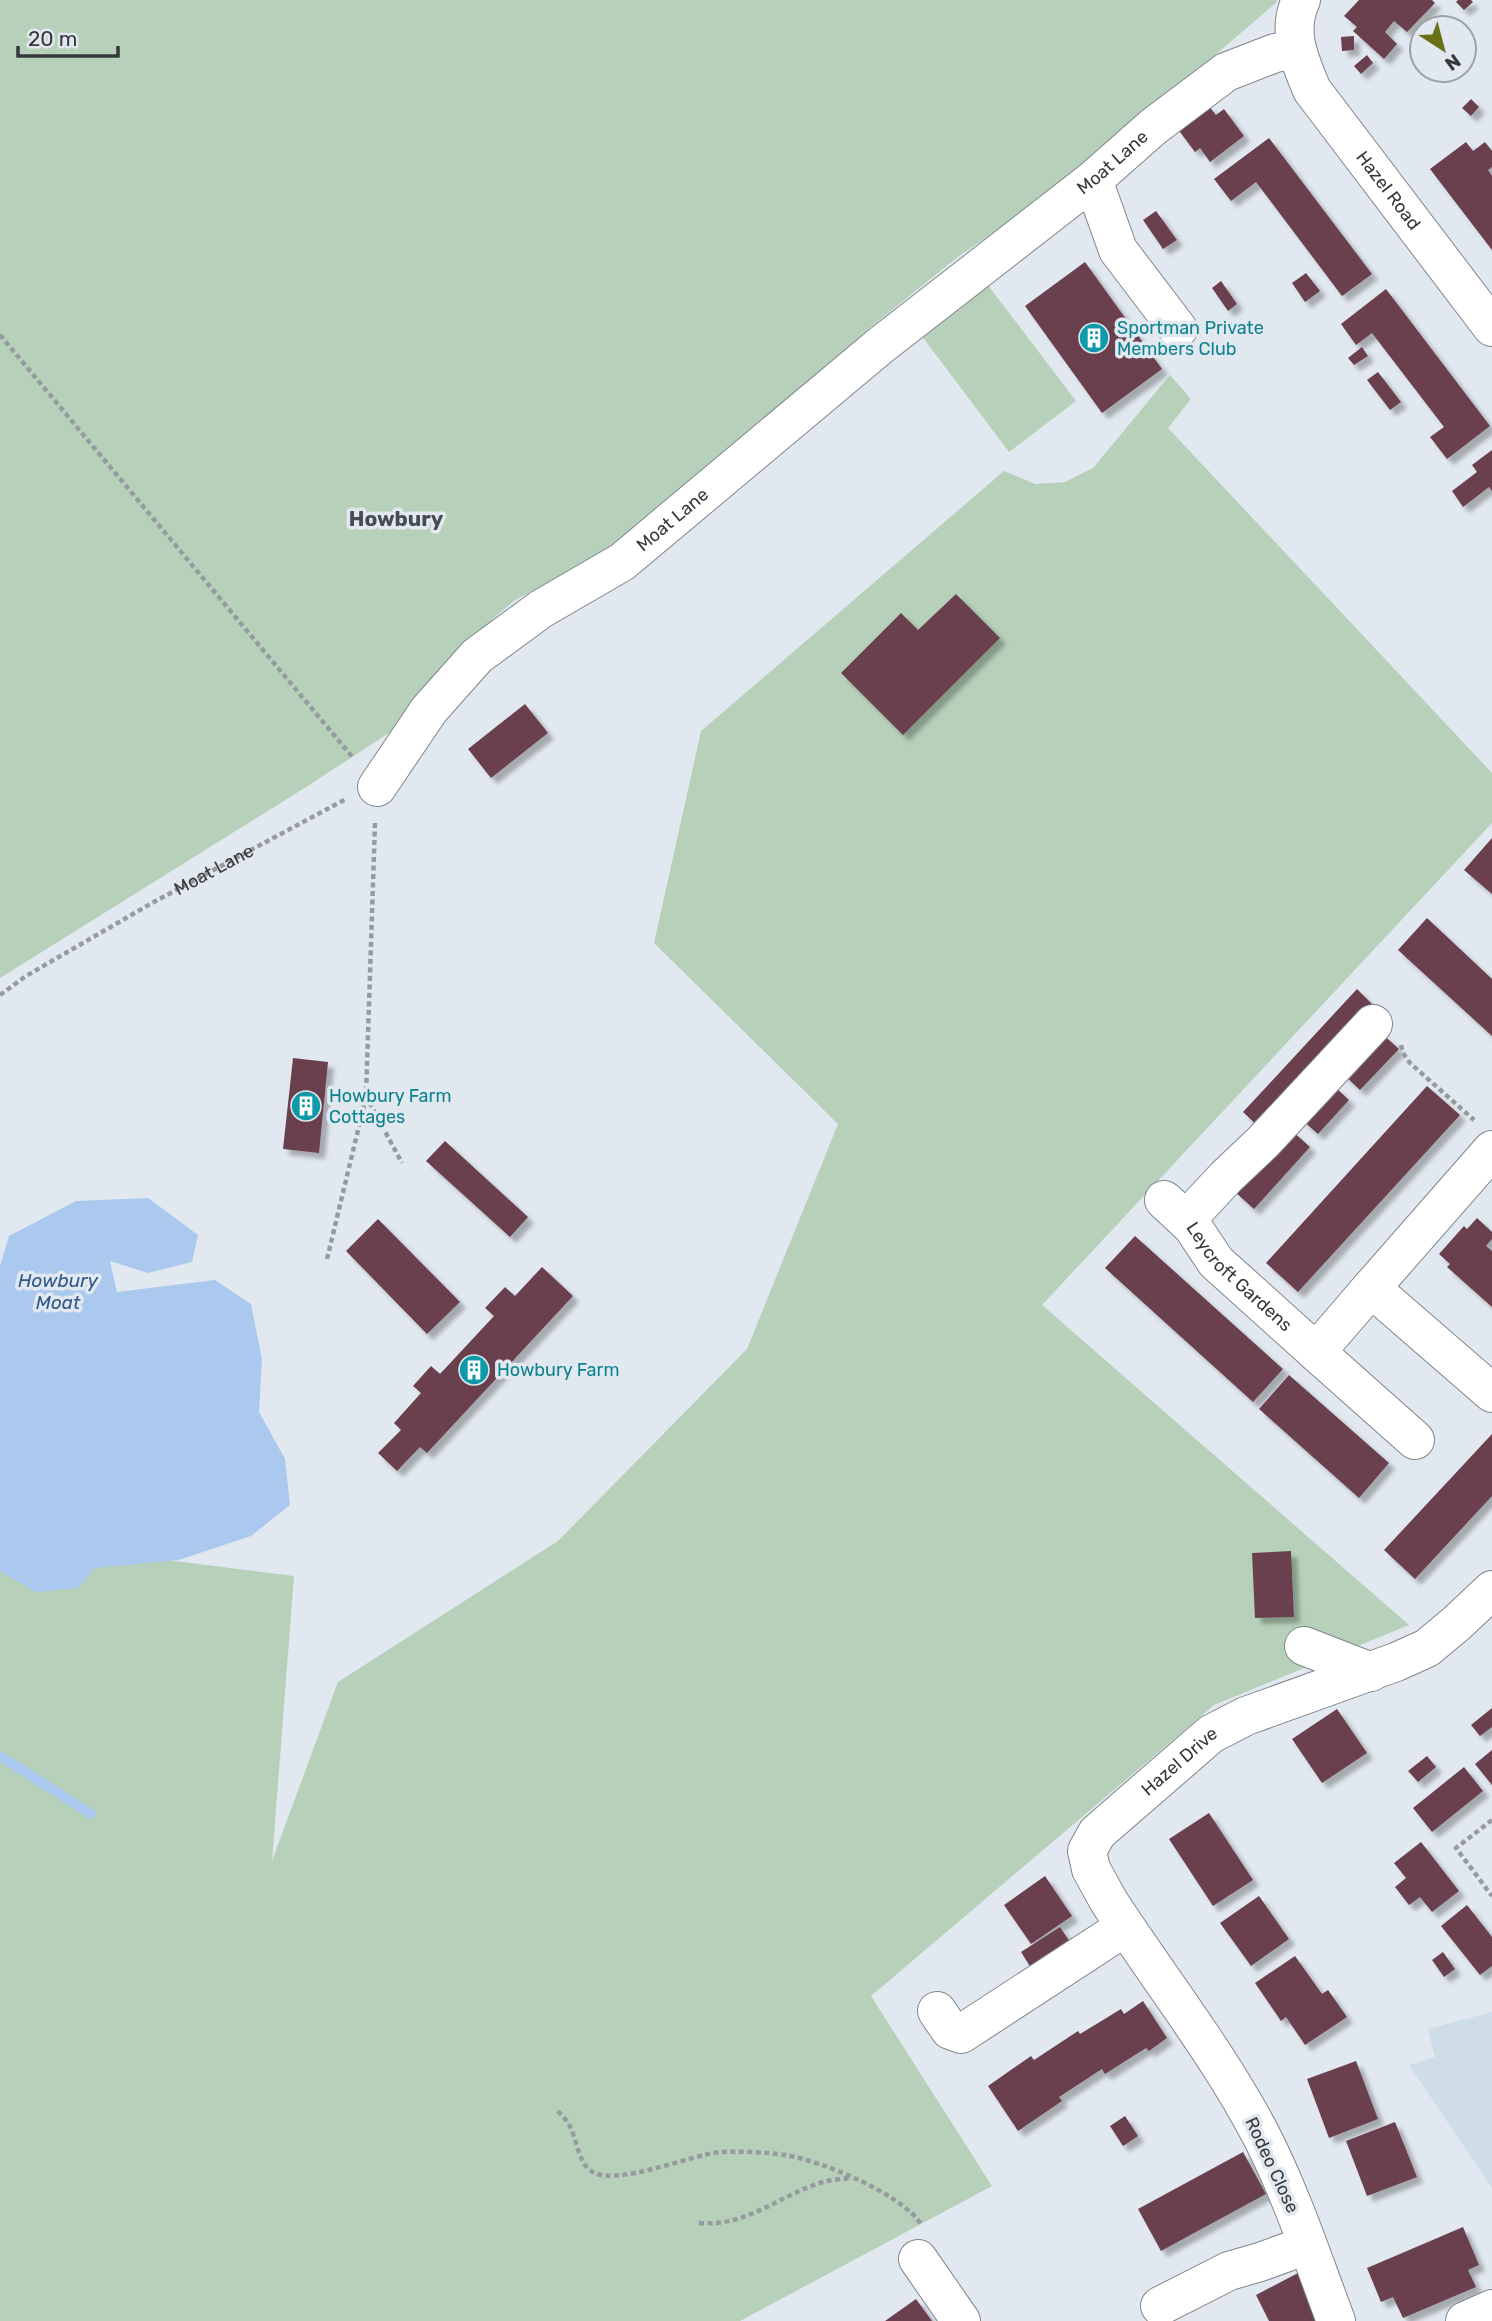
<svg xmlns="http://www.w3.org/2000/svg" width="1492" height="2321" font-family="Rubik,sans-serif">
	<defs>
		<filter id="shadow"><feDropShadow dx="6" dy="6" stdDeviation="2" flood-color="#0004"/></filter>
	</defs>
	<rect width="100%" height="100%" fill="#e1e8ef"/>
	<path fill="#cfdde8" d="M 1492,2012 L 1492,2188 L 1409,2065 L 1435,2057 L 1428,2029 Z"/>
	<path fill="#b7d0ba" d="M 0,0 L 1276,0 L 1277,2 L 1064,184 L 959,256 L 867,330 L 787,413 L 629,542 L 515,600 L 494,618 L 392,731 L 303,789 L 0,978 Z
		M 984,280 L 1076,401 L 1009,452 L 918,331 Z
		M 1170,375 L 1191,399 L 1168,428 L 1492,773 L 1492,823 L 1042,1305 L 1409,1625 L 1214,1705 L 871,1996 L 992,2186 L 740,2321 L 0,2321 L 0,1539 L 294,1576 L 272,1861 L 338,1682 L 558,1541 L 747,1349 L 838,1124 L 654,943 L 701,731 L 1004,471 L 1035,484 L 1065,482 L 1093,468 Z"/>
	<path fill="#abc9ef" d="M 148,1198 L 198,1235 L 192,1262 L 148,1273 L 110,1261 L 117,1292 L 215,1280 L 251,1304 L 262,1359 L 259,1412 L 285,1459 L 290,1505 L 251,1536 L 179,1560 L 95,1568 L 78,1588 L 36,1592 L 0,1571 L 0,1266 L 9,1236 L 76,1201 Z"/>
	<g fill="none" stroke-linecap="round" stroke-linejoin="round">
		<path stroke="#abc9ef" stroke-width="10" d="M 0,1756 L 91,1814"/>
	</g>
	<path fill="#6b404f" filter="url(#shadow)" d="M 1359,0 L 1432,0 L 1435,3 L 1407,32 L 1394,21 L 1385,32 L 1397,44 L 1384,59 L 1353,31 L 1357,27 L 1344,16 Z
		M 1458,0 L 1471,0 L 1473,2 L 1464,10 L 1456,2 Z
		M 1444,16 L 1451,23 L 1445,28 L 1437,28 L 1434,25 Z
		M 1354,36 L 1354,50 L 1342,51 L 1341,37 Z
		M 1367,55 L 1373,63 L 1361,74 L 1354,66 Z
		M 1471,99 L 1479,107 L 1471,116 L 1462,108 Z
		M 1208,105 L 1216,115 L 1224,109 L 1244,136 L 1210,162 L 1200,148 L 1195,152 L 1177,128 Z
		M 1269,138 L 1372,274 L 1342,296 L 1256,182 L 1231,201 L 1214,179 Z
		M 1466,142 L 1473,151 L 1485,142 L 1492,151 L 1492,167 L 1488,170 L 1492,176 L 1492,250 L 1430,169 Z
		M 1156,211 L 1177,240 L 1163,249 L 1143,220 Z
		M 1085,262 L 1162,369 L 1102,413 L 1025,306 Z
		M 1306,273 L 1320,291 L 1305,302 L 1292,283 Z
		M 1221,281 L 1237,304 L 1228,311 L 1212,288 Z
		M 1386,289 L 1490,426 L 1447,459 L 1430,437 L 1444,427 L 1372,333 L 1356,345 L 1341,324 Z
		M 1362,347 L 1368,356 L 1354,365 L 1348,358 Z
		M 1378,372 L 1401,402 L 1390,410 L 1367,380 Z
		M 1492,450 L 1492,491 L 1489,487 L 1463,507 L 1452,491 L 1477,472 L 1472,465 Z
		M 956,594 L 1000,638 L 903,735 L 841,673 L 901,613 L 918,630 Z
		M 525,704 L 548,733 L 491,778 L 468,749 Z
		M 1492,838 L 1492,894 L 1464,870 Z
		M 1427,918 L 1492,979 L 1492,1036 L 1398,950 Z
		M 1357,989 L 1375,1007 L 1262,1130 L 1243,1112 Z
		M 1380,1032 L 1399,1049 L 1360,1090 L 1342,1073 Z
		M 293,1058 L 328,1062 L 319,1153 L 283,1149 Z
		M 1334,1086 L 1349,1100 L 1318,1134 L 1302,1120 Z
		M 1427,1086 L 1460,1115 L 1298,1292 L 1266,1263 Z
		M 1291,1130 L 1310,1147 L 1254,1209 L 1235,1192 Z
		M 445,1141 L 528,1217 L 510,1237 L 426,1161 Z
		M 1477,1218 L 1492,1232 L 1492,1239 L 1486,1246 L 1492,1251 L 1492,1307 L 1447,1267 L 1450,1264 L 1439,1254 L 1464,1226 L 1467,1229 Z
		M 378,1219 L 460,1302 L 427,1334 L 346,1251 Z
		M 1135,1236 L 1283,1369 L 1253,1402 L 1105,1268 Z
		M 542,1267 L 573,1296 L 427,1453 L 420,1447 L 397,1471 L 378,1453 L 401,1430 L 394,1423 L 421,1393 L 413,1386 L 431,1366 L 440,1374 L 494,1316 L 485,1308 L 505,1287 L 515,1296 Z
		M 1289,1375 L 1389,1463 L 1359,1498 L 1259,1409 Z
		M 1492,1434 L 1492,1496 L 1415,1579 L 1384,1550 Z
		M 1291,1551 L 1294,1617 L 1255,1618 L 1252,1553 Z
		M 1492,1708 L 1492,1727 L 1480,1736 L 1471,1725 Z
		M 1337,1709 L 1367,1753 L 1322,1783 L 1292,1739 Z
		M 1492,1750 L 1492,1785 L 1475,1764 Z
		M 1427,1756 L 1436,1767 L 1418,1782 L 1408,1771 Z
		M 1464,1767 L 1483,1791 L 1432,1832 L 1413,1808 Z
		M 1209,1813 L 1253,1880 L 1213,1906 L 1169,1839 Z
		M 1421,1842 L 1459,1891 L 1432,1912 L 1420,1897 L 1409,1905 L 1395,1887 L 1406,1878 L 1394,1863 Z
		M 1045,1876 L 1072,1916 L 1031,1944 L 1004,1905 Z
		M 1259,1896 L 1289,1939 L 1251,1966 L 1220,1923 Z
		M 1467,1905 L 1492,1937 L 1492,1966 L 1480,1975 L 1441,1926 Z
		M 1060,1927 L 1072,1945 L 1033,1971 L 1021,1952 Z
		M 1443,1952 L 1455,1969 L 1444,1977 L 1432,1960 Z
		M 1295,1956 L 1322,1994 L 1328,1990 L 1347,2017 L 1305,2045 L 1286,2017 L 1281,2021 L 1255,1983 Z
		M 1143,2001 L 1167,2038 L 1149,2051 L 1146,2048 L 1105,2074 L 1102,2069 L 1059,2097 L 1062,2101 L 1018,2131 L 988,2086 L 1031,2056 L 1034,2060 L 1078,2031 L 1080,2034 L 1121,2009 L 1124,2014 Z
		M 1356,2061 L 1378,2119 L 1329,2138 L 1307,2079 Z
		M 1125,2116 L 1138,2136 L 1123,2146 L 1110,2126 Z
		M 1395,2122 L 1417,2177 L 1367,2196 L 1346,2141 Z
		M 1243,2152 L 1266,2194 L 1161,2251 L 1138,2209 Z
		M 1463,2227 L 1479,2265 L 1468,2270 L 1476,2287 L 1403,2318 L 1393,2297 L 1381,2302 L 1367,2268 Z
		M 1300,2272 L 1325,2321 L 1269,2321 L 1256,2295 Z
		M 916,2299 L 932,2321 L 885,2321 Z"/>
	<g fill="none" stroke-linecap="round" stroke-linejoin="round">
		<g stroke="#7f868c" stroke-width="40">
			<g id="minor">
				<path id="s2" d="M 1301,0 C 1286,32 1300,61 1312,90 L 1492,327"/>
				<path d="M 1093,180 L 1118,250 L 1178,329"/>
				<path id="s3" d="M 377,787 L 429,710 L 477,656 L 541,609 L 622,562 L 881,345 L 1093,180 L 1153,127 L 1226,72 L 1275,53 L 1295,50"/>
				<path d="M 1492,1150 L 1371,1288 L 1492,1393"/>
				<path id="s4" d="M 1164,1200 L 1192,1226 L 1216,1262 L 1316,1352 L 1371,1288"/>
				<path d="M 1186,1220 L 1226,1177 L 1263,1142 L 1373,1024"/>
				<path d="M 1316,1352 L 1415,1440"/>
				<path d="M 1304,1646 L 1371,1672"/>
				<path d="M 937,2011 L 950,2030 L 961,2034 L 1125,1927"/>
				<path d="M 918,2259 L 961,2321"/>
				<path d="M 1160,2306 L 1229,2271 L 1260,2262 L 1307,2245"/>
				<path id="s5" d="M 1336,2321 C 1313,2260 1292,2196 1262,2137 C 1219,2054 1159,1979 1108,1900 L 1091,1869 L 1087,1851 L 1097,1833 L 1211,1734 L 1246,1716 L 1396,1662 L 1427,1648 L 1457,1623 L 1492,1590"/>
				<path d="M 1465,2321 L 1492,2309"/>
			</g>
		</g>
		<g stroke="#969ba0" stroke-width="4.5" stroke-dasharray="5 3.5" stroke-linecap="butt">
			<path d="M 0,335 L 354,759"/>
			<path d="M 375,823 L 366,1096 L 402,1163"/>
			<path id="s1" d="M 0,995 L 26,976 L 152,903 L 346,799"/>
			<path d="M 1401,1045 L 1403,1053 L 1410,1063 L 1474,1120"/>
			<path d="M 327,1259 L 366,1097"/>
			<path d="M 1492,1820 L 1456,1848 L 1492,1896"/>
			<path d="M 558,2111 C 561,2115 566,2119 568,2123 C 577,2137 577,2161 591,2171 C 615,2188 692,2154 721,2152 C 739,2151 767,2152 785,2155 C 822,2161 900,2193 921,2224"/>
			<path d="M 699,2223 C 748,2227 779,2195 823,2182 C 831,2180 841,2179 850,2178"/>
		</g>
		<use href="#minor" stroke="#fff" stroke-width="38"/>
	</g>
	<defs>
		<g id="building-disc" transform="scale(1.575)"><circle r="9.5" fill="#0f9aa8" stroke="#e1e8ef"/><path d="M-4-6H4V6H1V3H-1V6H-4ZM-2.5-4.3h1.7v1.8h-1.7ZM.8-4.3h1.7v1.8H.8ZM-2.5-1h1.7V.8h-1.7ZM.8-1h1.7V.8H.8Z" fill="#fff"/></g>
	</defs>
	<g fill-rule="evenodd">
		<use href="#building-disc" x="1094" y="338"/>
		<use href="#building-disc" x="306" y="1106"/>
		<use href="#building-disc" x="474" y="1370"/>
	</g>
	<g text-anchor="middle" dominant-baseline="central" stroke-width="7" stroke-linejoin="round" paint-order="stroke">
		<g font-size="18" fill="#36393b" stroke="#e1e8ef">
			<text stroke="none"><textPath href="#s3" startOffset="971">Moat Lane</textPath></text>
			<text stroke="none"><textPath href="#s2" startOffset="220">Hazel Road</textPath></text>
			<text stroke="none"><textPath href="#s3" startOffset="404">Moat Lane</textPath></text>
			<text stroke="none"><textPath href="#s1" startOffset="248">Moat Lane</textPath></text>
			<text stroke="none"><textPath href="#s4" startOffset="108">Leycroft Gardens</textPath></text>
			<text stroke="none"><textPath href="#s5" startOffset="665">Hazel Drive</textPath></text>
			<text transform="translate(1272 2165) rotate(65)">Rodeo Close</text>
		</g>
		<g font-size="18" fill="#0d838f" stroke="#e1e8ef" text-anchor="start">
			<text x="1117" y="328">Sportman Private<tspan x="1117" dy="21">Members Club</tspan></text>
			<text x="329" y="1096">Howbury Farm<tspan x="329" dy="21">Cottages</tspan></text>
			<text x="497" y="1370">Howbury Farm</text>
		</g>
		<g font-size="19" font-style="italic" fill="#305789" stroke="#e1e8ef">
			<text x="58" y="1280">Howbury<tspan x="58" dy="22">Moat</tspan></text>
		</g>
		<g font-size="21" font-weight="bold" fill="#464c52" stroke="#e1e8ef">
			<text x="396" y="518">Howbury</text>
		</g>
	</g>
	<g transform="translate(1443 49) rotate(144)"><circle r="33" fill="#e1e8ef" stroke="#9da2a7" stroke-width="2"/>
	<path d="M0-5L12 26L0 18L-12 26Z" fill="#6a7016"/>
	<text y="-10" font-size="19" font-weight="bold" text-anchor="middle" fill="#36393b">N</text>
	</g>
	<path d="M18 46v10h100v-10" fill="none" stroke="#36393b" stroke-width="3.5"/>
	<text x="28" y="46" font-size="21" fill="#36393b" stroke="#e1e8ef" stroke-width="5" paint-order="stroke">20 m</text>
</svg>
